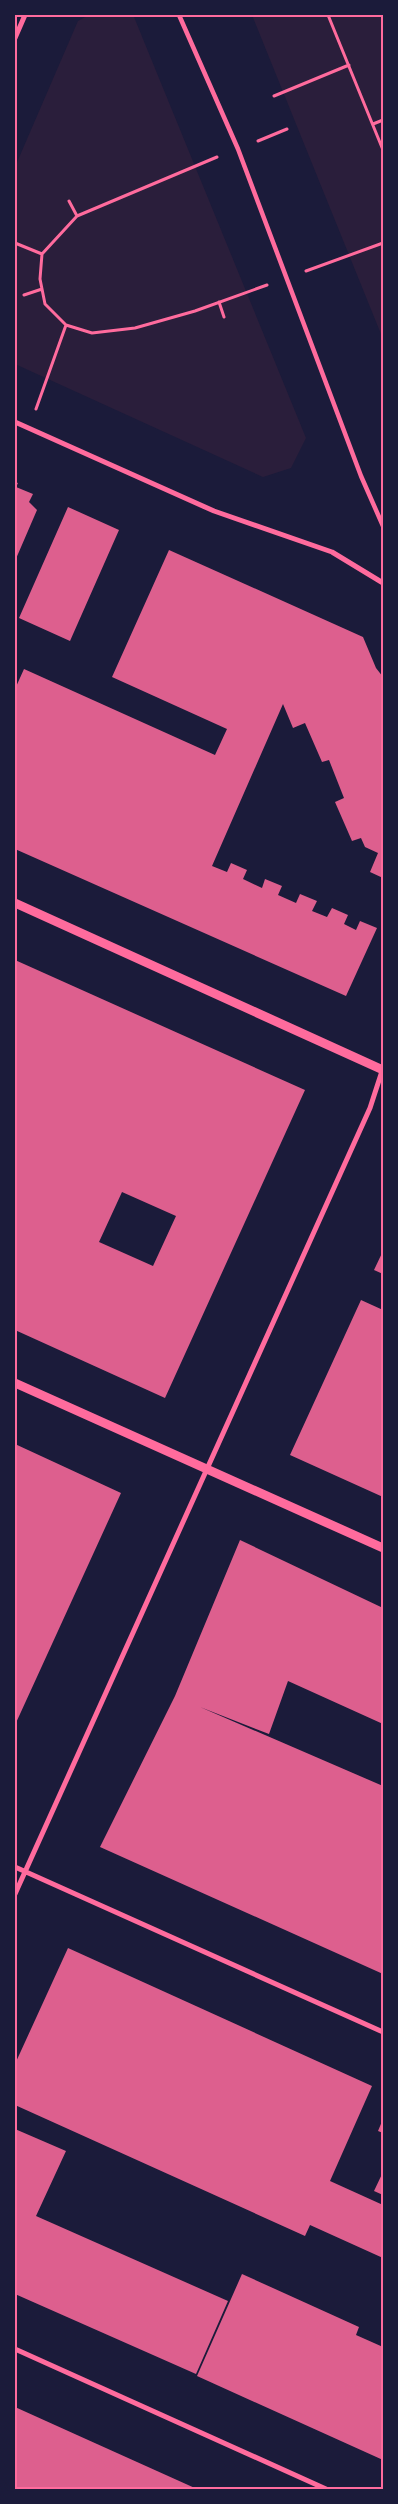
<svg xmlns="http://www.w3.org/2000/svg" width="398" height="2504" font-family="'Alegreya Sans',sans-serif">
	<rect width="100%" height="100%" fill="#1b1b3a"/>
	<path fill="#2a1e3b" d="M 89,15 L 134,17 L 306,438 L 291,468 L 263,477 L 15,364 L 15,167 L 78,21 Z
		M 252,15 L 383,15 L 383,339 Z"/>
	<path fill="#dd5f8e" fill-rule="evenodd" d="M 15,482 L 18,483 L 16,487 L 33,494 L 29,502 L 37,510 L 15,561 Z
		M 68,507 L 119,530 L 70,641 L 19,618 Z
		M 169,550 L 363,637 L 376,668 L 383,677 L 383,878 L 370,872 L 378,853 L 365,847 L 361,838 L 352,841 L 335,802 L 344,798 L 329,760 L 322,762 L 305,723 L 293,728 L 283,704 L 212,866 L 227,872 L 231,863 L 247,870 L 243,879 L 262,888 L 265,879 L 282,886 L 278,895 L 296,903 L 300,894 L 317,901 L 312,911 L 327,917 L 332,908 L 348,915 L 344,924 L 356,930 L 360,921 L 377,928 L 346,996 L 15,849 L 15,689 L 24,669 L 215,755 L 227,729 L 112,677 Z
		M 15,960 L 305,1090 L 165,1398 L 15,1330 ZM 122,1192 L 176,1216 L 153,1266 L 99,1242 Z
		M 383,1251 L 383,1274 L 374,1270 Z
		M 361,1300 L 383,1310 L 383,1497 L 290,1455 Z
		M 15,1444 L 121,1493 L 15,1725 Z
		M 240,1540 L 383,1608 L 383,1724 L 288,1681 L 269,1734 L 200,1707 L 383,1786 L 383,1974 L 100,1847 L 175,1696 Z
		M 68,1948 L 372,2086 L 330,2181 L 383,2205 L 383,2258 L 310,2225 L 305,2236 L 15,2105 L 15,2064 Z
		M 383,2119 L 383,2133 L 378,2131 Z
		M 15,2129 L 66,2151 L 36,2216 L 228,2301 L 196,2374 L 15,2294 Z
		M 383,2172 L 383,2195 L 374,2191 Z
		M 242,2274 L 359,2327 L 356,2335 L 383,2347 L 383,2460 L 197,2376 Z
		M 15,2407 L 77,2435 L 197,2489 L 15,2489 Z"/>
	<g fill="none" stroke-linecap="round" stroke-linejoin="round">
		<path stroke="#ff6b9d" stroke-width="3" d="M 328,15 L 383,150
			M 274,96 L 349,65
			M 373,124 L 383,120
			M 258,141 L 287,129
			M 217,157 L 77,216 L 42,254 L 40,279 L 45,304 L 66,325 L 92,333 L 135,328 L 195,311 L 267,285
			M 69,201 L 77,216
			M 15,243 L 42,254
			M 306,271 L 383,243
			M 24,295 L 42,289
			M 219,302 L 224,317
			M 36,409 L 66,325"/>
		<path stroke="#ff6b9d" stroke-width="4.5" d="M 179,15 L 238,149 L 361,476 L 383,526"/>
		<path stroke="#ff6b9d" stroke-width="5" d="M 15,38 L 25,15
			M 15,422 L 214,511 L 332,552 L 383,583
			M 15,1867 L 383,2032
			M 15,1894 L 370,1108 L 383,1068
			M 15,2349 L 326,2489"/>
		<path stroke="#ff6b9d" stroke-width="9" d="M 15,903 L 383,1070
			M 15,1383 L 383,1548"/>
	</g>
	<rect width="398" height="2504" fill="none" stroke="#1b1b3a" stroke-width="32"/>
	<rect x="16" y="16" width="366" height="2472" fill="none" stroke="#ff6b9d" stroke-width="2"/>
</svg>
